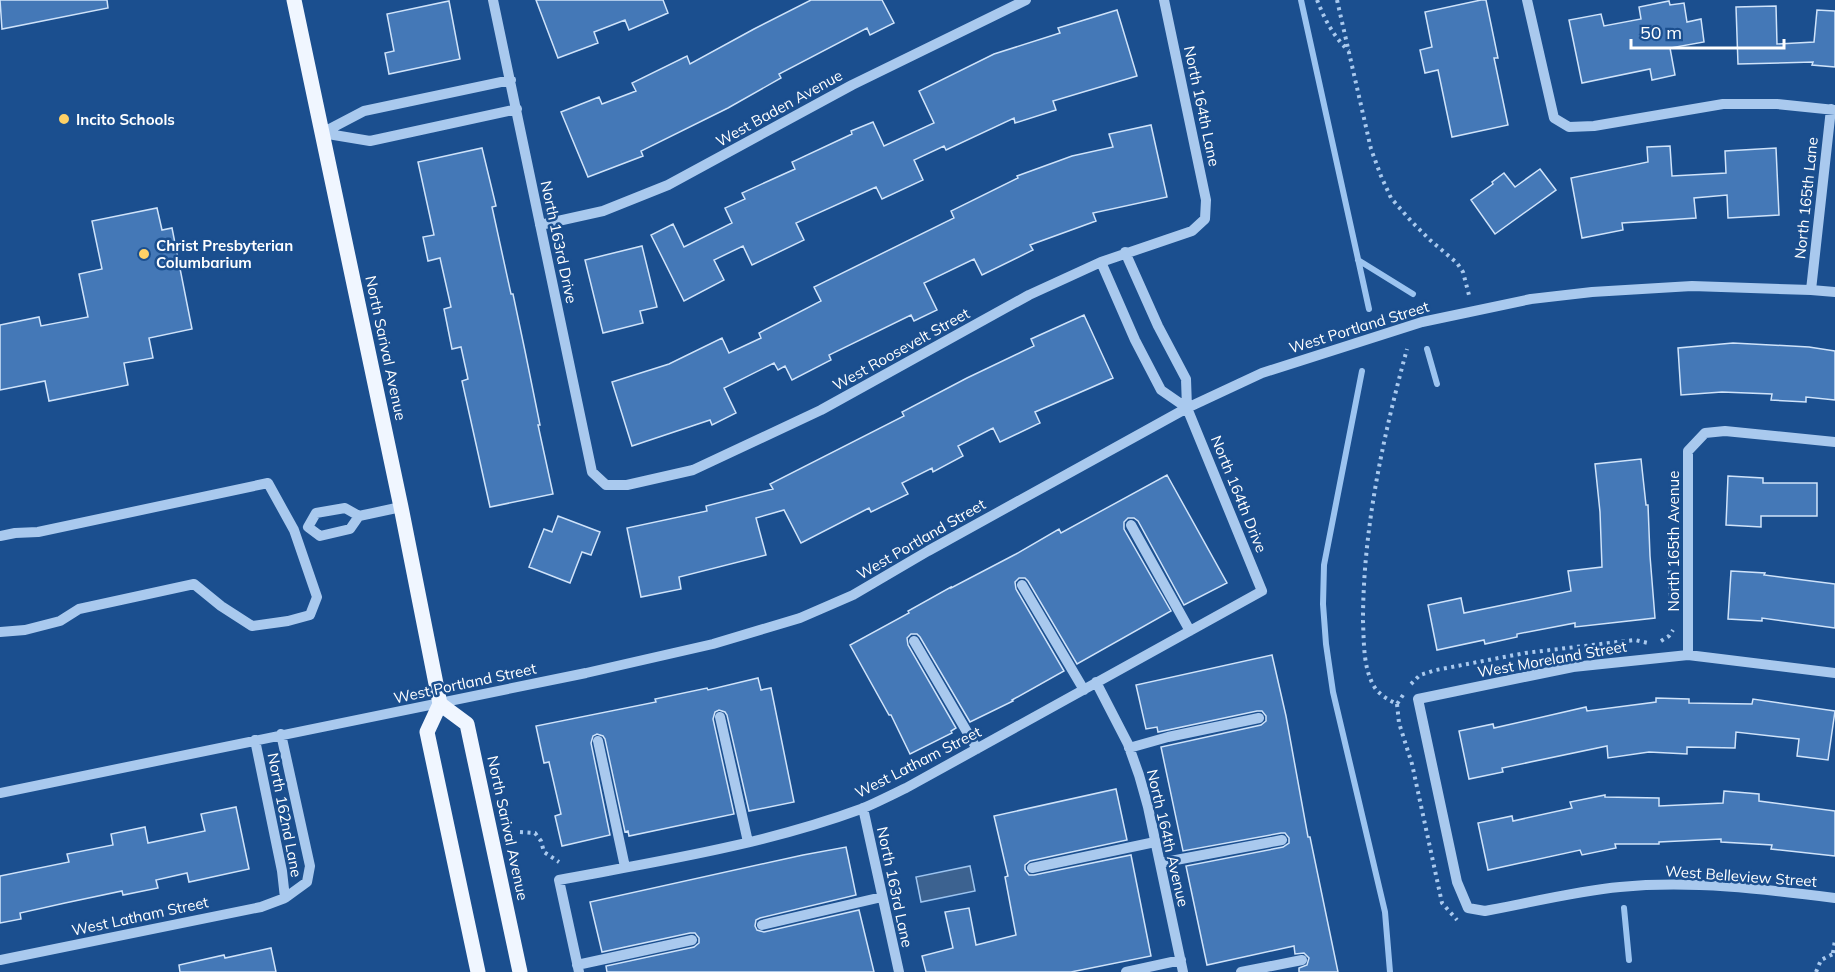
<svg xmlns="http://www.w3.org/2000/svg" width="1835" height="972" font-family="Mulish,sans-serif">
	<rect width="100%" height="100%" fill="#1b4f8f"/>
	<path fill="#3c6290" stroke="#9cc4f0" stroke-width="1.5" d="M 970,866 L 975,891 L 921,902 L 916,877 Z"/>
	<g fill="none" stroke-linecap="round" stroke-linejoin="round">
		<path stroke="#9cc4f0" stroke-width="6" d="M 1301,0 L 1369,309
			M 1358,260 L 1413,294
			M 1427,349 L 1437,384
			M 1362,371 L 1324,565 L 1323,604 L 1326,644 L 1333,692 L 1385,912 L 1390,972
			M 1624,908 L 1629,960"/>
	</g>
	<path fill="#4478b7" stroke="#cfe3fa" stroke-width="1.5" d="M 0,0 L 107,0 L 108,8 L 2,29 Z
		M 536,0 L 663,0 L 668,13 L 629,30 L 625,20 L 594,32 L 598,43 L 558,58 Z
		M 811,0 L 882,0 L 894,23 L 870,35 L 867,28 L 779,74 L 781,78 L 728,108 L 641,151 L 643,156 L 588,177 L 561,112 L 599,97 L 602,104 L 636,91 L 632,83 L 687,56 L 690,64 L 754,29 Z
		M 1481,0 L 1486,0 L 1498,58 L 1494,58 L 1508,125 L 1452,137 L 1438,70 L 1425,73 L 1420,50 L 1432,47 L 1425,12 Z
		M 449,1 L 460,59 L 389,74 L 385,53 L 394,51 L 387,14 Z
		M 1669,1 L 1670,5 L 1684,3 L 1687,22 L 1701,19 L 1704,42 L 1670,48 L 1675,75 L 1652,80 L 1650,69 L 1582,83 L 1569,20 L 1601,14 L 1604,26 L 1641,19 L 1639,7 Z
		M 1776,6 L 1777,44 L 1814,42 L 1817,10 L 1835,11 L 1835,67 L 1812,65 L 1813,62 L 1738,64 L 1736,7 Z
		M 1117,10 L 1137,76 L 1053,101 L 1056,110 L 1015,123 L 1014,118 L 946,150 L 944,146 L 914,160 L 923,180 L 882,199 L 876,187 L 796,223 L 804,240 L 752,265 L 743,246 L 714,260 L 724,280 L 684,301 L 651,235 L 673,224 L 684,247 L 732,223 L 725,208 L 745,199 L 742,193 L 795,169 L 792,162 L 852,134 L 851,131 L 873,122 L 884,146 L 934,123 L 919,91 L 994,54 L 1060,33 L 1058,28 Z
		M 1151,125 L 1167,197 L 1093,213 L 1096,221 L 1030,245 L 1033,250 L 982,275 L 974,259 L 924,283 L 937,310 L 914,321 L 911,315 L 829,355 L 831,360 L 792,380 L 785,366 L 778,370 L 774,363 L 724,388 L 736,413 L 712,425 L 710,420 L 632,446 L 612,382 L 669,364 L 722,338 L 729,353 L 761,338 L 759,333 L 821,301 L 814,287 L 954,218 L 951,211 L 1018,178 L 1017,176 L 1072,156 L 1113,147 L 1109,134 Z
		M 1670,146 L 1672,176 L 1726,173 L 1725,151 L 1776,148 L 1779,215 L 1728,218 L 1727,195 L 1694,198 L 1696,218 L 1622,223 L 1623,230 L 1582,238 L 1571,178 L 1648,162 L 1647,147 Z
		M 482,148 L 496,206 L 492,207 L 511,294 L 513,294 L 525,351 L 540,425 L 538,425 L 553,494 L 490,507 L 462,381 L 468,379 L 461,347 L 452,349 L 444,309 L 451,307 L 440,258 L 428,261 L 423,237 L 434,235 L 418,162 Z
		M 1540,169 L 1556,190 L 1495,234 L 1471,200 L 1493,184 L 1492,182 L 1504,173 L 1515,187 Z
		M 157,208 L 162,230 L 172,228 L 192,329 L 149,338 L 153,358 L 124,363 L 128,385 L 49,401 L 45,381 L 0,390 L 0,325 L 39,317 L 41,326 L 88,317 L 79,274 L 102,269 L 92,221 Z
		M 642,246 L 657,307 L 640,311 L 643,323 L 603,333 L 585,260 Z
		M 1084,315 L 1113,378 L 1035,412 L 1040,423 L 1000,442 L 993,428 L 958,446 L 963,456 L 933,472 L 932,468 L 902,483 L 908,494 L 871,512 L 869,508 L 801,543 L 784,510 L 756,518 L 766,555 L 679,577 L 681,589 L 641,597 L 627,528 L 707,511 L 706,506 L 773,489 L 770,484 L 904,416 L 902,412 L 967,378 L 1034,346 L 1031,339 Z
		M 1733,343 L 1809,347 L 1835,351 L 1835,400 L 1806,397 L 1806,402 L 1771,400 L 1772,394 L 1722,392 L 1681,395 L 1678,348 Z
		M 1641,459 L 1646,505 L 1648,505 L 1650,556 L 1655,618 L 1575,627 L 1575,623 L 1517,634 L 1517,637 L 1485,644 L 1484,640 L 1437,650 L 1428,605 L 1461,598 L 1464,613 L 1571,591 L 1568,571 L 1602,567 L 1600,512 L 1595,464 Z
		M 1167,475 L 1227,583 L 1184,605 L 1138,521 L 1134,518 L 1128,518 L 1124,522 L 1124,529 L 1171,611 L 1077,664 L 1028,581 L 1025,578 L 1019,578 L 1015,582 L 1016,589 L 1064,671 L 1012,700 L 1013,701 L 970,722 L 920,637 L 917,634 L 911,634 L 907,638 L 908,645 L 956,728 L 951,731 L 952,733 L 910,754 L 891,715 L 889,715 L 850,645 L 909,613 L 908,611 L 951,587 L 951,588 L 1016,554 L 1059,529 L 1061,533 Z
		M 1728,476 L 1763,478 L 1763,483 L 1817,483 L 1817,516 L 1761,516 L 1761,527 L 1726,525 Z
		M 558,516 L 600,532 L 591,555 L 582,552 L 570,583 L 529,567 L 544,529 L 552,532 Z
		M 1731,571 L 1765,573 L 1764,575 L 1835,584 L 1835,628 L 1762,618 L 1762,621 L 1728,619 Z
		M 1272,655 L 1286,716 L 1308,837 L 1310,837 L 1338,972 L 1299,972 L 1299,968 L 1307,965 L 1309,958 L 1304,953 L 1295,954 L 1294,946 L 1207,965 L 1186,866 L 1283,847 L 1289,843 L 1289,838 L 1285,833 L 1281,833 L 1183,851 L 1161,747 L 1261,725 L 1266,721 L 1266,716 L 1262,711 L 1257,711 L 1158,732 L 1157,727 L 1146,729 L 1136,685 Z
		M 758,678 L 761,690 L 771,688 L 794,802 L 749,811 L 727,715 L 725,712 L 719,710 L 715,712 L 713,719 L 734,814 L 629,836 L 628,831 L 625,832 L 605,739 L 603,736 L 597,734 L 593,736 L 591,743 L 610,835 L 562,846 L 555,816 L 561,814 L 549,762 L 544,763 L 536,726 L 656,702 L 655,699 L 707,688 L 708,690 Z
		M 1656,698 L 1689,699 L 1689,703 L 1752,704 L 1753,699 L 1835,711 L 1828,760 L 1797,756 L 1799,739 L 1736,732 L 1735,748 L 1687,747 L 1687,754 L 1649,752 L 1608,758 L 1607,746 L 1502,768 L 1503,772 L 1469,779 L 1459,731 L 1493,724 L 1494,728 L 1586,707 L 1587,711 L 1656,702 Z
		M 1116,789 L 1127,840 L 1030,861 L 1025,865 L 1025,870 L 1029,875 L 1034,875 L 1131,855 L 1151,956 L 1071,972 L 926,972 L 922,956 L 953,948 L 945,912 L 969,908 L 976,945 L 1016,935 L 1005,877 L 1008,876 L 994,816 Z
		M 1724,791 L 1759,794 L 1759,801 L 1835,811 L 1835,856 L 1771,849 L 1772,845 L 1721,842 L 1721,839 L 1659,842 L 1659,844 L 1615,844 L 1616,848 L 1582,855 L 1580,850 L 1488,870 L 1478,823 L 1512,816 L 1513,821 L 1572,808 L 1570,802 L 1605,795 L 1605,797 L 1659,798 L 1659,806 L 1723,803 Z
		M 236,807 L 249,869 L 189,882 L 187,873 L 156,880 L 158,888 L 123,895 L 122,891 L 65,903 L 20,913 L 21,919 L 0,923 L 0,876 L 69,862 L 67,854 L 113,845 L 111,834 L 145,827 L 148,843 L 205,831 L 201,814 Z
		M 846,847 L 856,895 L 760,918 L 756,920 L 755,926 L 757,930 L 764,932 L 859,910 L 874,972 L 607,972 L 606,966 L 694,947 L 699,943 L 699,938 L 695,933 L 690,933 L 602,952 L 590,902 L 803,855 Z
		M 271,948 L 276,972 L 180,972 L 179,965 L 224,955 L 225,958 Z"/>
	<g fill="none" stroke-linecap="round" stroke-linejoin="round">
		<path stroke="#a9c9ee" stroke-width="4" stroke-dasharray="3 4.5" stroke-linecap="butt" d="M 1317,0 C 1325,20 1333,36 1349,51
			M 1337,0 L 1371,149 L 1381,176 L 1391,198 L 1411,221 L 1430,240 L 1457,263 L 1463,272 L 1470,299
			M 1669,548 L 1671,602
			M 1661,641 L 1669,636 L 1673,630
			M 1411,684 L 1420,675 L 1436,670 L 1525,653 L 1635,640 L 1648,643
			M 1403,695 L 1397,704 C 1389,700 1381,696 1375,688 C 1363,669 1364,643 1363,621 C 1363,529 1383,437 1407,349
			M 1397,704 L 1399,723 L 1412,764 L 1442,903 L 1457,920
			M 520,832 L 535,833 L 541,841 L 544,852 L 559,862
			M 1833,953 L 1835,940
			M 1816,972 L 1821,960 L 1835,953"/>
		<path stroke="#a9c9ee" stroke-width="10" d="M 493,0 L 592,472 L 606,485 L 627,485 L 693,470 L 821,410 L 1029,295 L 1101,262 L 1192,231 L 1205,219 L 1206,200 L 1164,0
			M 1527,0 L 1554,118 L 1569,127 L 1594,126 L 1723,104 L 1777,104 L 1835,110
			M 322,133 L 370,141 L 517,109
			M 322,133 L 364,111 L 511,80
			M 540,225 L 603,211 L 668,185 L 852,85 L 1026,0
			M 1101,262 L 1135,340 L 1161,390 L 1187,408
			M 1811,290 L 1831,109
			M 359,516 L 350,529 L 320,536 L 308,527 L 316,513 L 345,508 L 359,516 L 401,507
			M 1131,525 L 1190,631
			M 0,536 L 15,533 L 38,532 L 268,483 L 294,530 L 317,597 L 310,615 L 288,621 L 252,626 L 221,606 L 194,584 L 79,609 L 60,621 L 25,630 L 0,632
			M 1022,585 L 1084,690
			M 914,641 L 977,749
			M 1688,655 L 1688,451 L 1705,433 L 1725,431 L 1835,442
			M 1835,673 L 1688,655 L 1573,667 L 1418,699 L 1457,882 L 1468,908 L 1485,911 C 1529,903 1576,891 1620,887 C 1691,880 1764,889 1835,898
			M 1096,682 L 1128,744 L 1139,775 L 1148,807 L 1183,972
			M 720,717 L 748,842
			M 255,740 L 282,871 L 285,898
			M 598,741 L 625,867
			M 1129,748 L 1168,737 L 1259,718
			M 0,793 L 586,673 L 713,644 L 800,618 L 853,595 L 928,551 L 1187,408 L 1262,373 L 1422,322 L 1531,299 L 1592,292 L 1692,286 L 1811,290 L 1835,292
			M 863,808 L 899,972
			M 1160,863 L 1282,840
			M 1032,868 L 1155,842
			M 762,925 L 882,897
			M 0,960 L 261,907 L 285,898 L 307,882 L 310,866 L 281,734
			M 577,965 L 692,940
			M 579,972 L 559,880 C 660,861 763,845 861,809 C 876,803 891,795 906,788 L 1262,591 L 1187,408 L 1186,379 L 1158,326 L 1125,252
			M 1126,972 L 1181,960
			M 1241,972 L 1302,960"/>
		<path stroke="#f0f6ff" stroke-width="15" d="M 294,0 L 401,507 L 440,704 L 427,732 L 478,972
			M 440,704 L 467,724 L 520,972"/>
	</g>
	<g fill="#ffd166" stroke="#1b4f8f" stroke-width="2">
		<circle cx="64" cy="119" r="6"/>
		<circle cx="144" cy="254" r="6"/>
	</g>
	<g text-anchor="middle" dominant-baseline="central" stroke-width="5" stroke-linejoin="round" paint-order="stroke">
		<g font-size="15" fill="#fff" stroke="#1b4f8f">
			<text transform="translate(1202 106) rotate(78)">North 164th Lane</text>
			<text transform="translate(779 108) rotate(-29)">West Baden Avenue</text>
			<text transform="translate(1806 198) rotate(-84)">North 165th Lane</text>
			<text transform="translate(559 242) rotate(78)">North 163rd Drive</text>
			<text transform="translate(1359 327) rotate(-17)">West Portland Street</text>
			<text transform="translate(386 348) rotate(78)">North Sarival Avenue</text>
			<text transform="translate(901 349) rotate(-29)">West Roosevelt Street</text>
			<text transform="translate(1239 494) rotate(68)">North 164th Drive</text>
			<text transform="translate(921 539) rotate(-30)">West Portland Street</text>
			<text transform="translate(1673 541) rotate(-90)">North 165th Avenue</text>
			<text transform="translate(1552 659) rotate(-10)">West Moreland Street</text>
			<text transform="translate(465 683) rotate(-12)">West Portland Street</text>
			<text transform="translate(918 762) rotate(-27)">West Latham Street</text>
			<text transform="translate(285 815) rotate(79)">North 162nd Lane</text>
			<text transform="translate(508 828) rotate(78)">North Sarival Avenue</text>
			<text transform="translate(1168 838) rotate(77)">North 164th Avenue</text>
			<text transform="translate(1741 876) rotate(4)">West Belleview Street</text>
			<text transform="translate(895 887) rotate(78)">North 163rd Lane</text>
			<text transform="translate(140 916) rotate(-12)">West Latham Street</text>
		</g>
		<g font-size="15" font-weight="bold" fill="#fff" stroke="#1b4f8f" text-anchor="start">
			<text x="76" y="119">Incito Schools</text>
			<text x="156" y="245">Christ Presbyterian<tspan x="156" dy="17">Columbarium</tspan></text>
		</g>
	</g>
	<path d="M1631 39v9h153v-9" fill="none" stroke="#ffffff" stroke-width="3"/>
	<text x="1640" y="39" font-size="18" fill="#ffffff" stroke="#1b4f8f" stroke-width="4.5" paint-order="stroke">50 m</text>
</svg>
